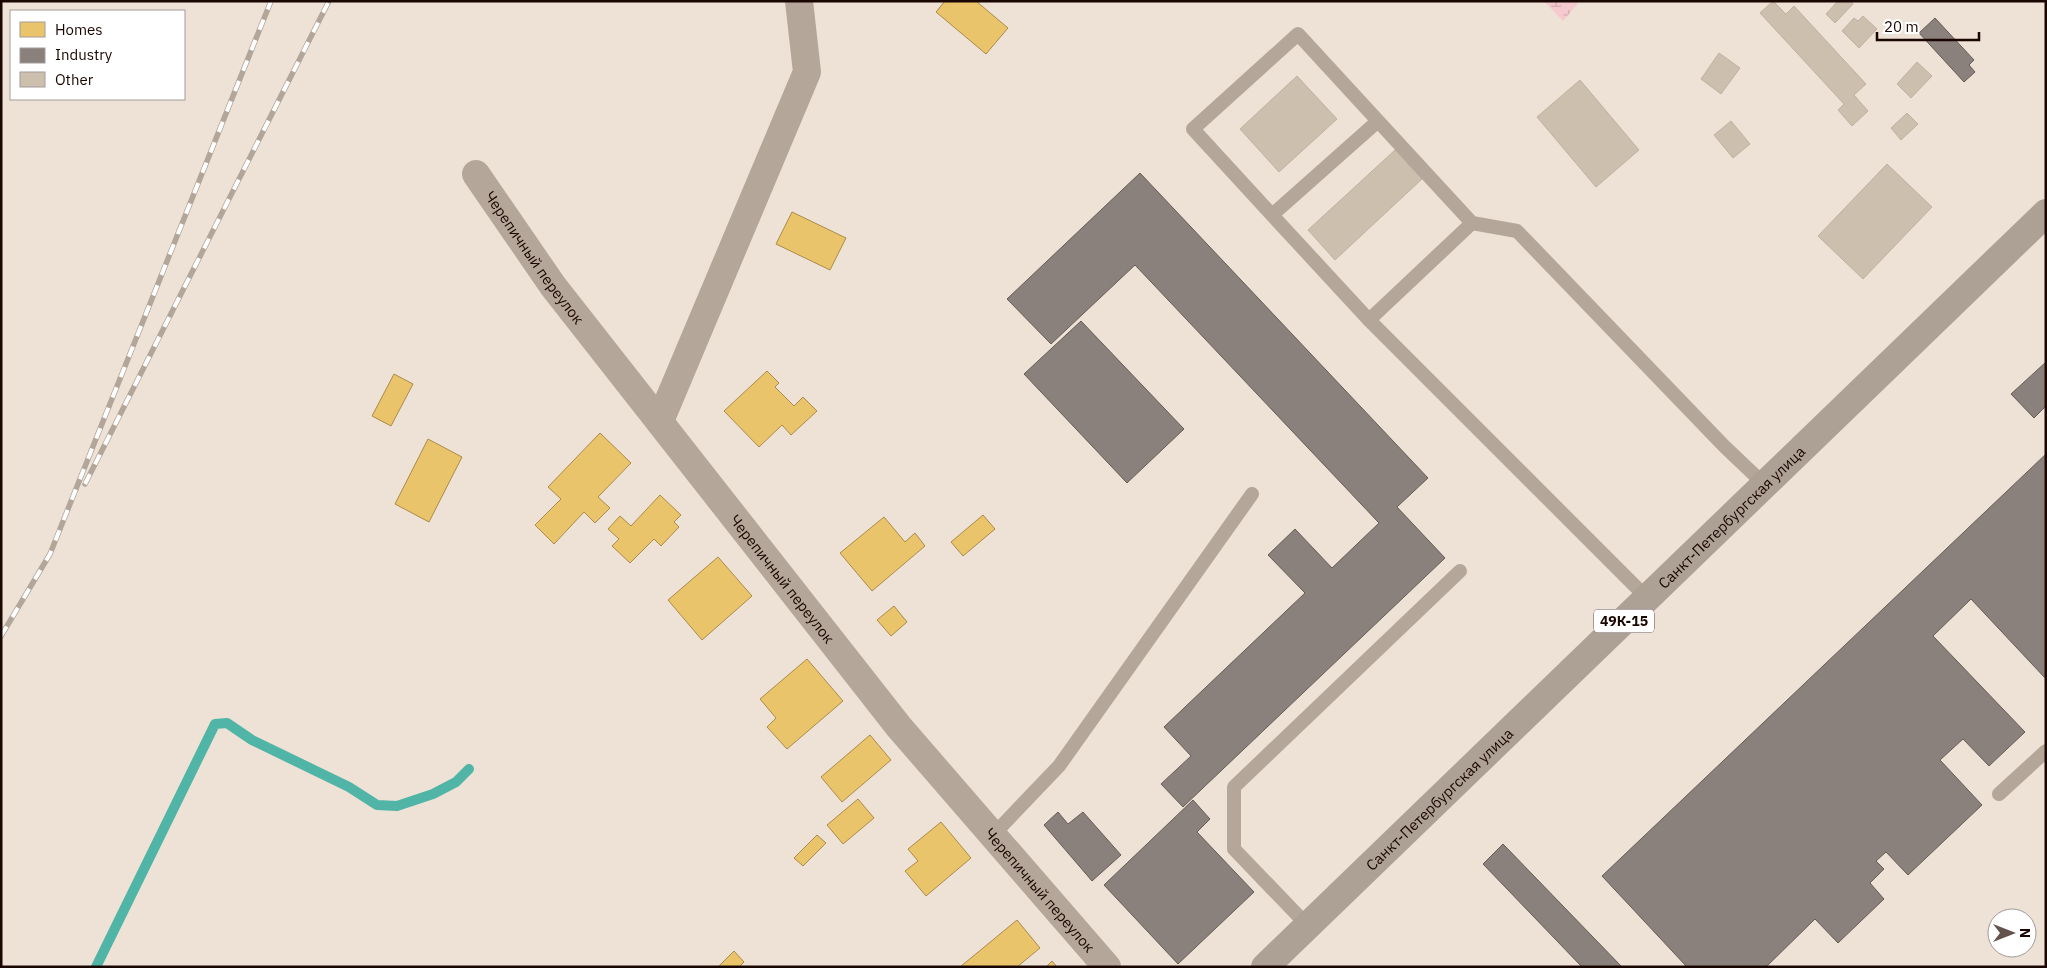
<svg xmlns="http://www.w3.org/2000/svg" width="2047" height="968" font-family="'IBM Plex Sans',sans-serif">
	<defs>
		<pattern id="wetland-marsh" width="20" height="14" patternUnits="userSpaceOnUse" patternTransform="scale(1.25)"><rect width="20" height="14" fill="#f5c9ce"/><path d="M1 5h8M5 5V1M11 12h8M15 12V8" fill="none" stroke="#d1abaf"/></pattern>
	</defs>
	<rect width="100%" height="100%" fill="#eee1d6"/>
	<path fill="url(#wetland-marsh)" d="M 1544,1 L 1580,1 L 1563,21 Z"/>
	<path fill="#e9c46a" stroke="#ab8b4a" d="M 945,1 L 976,1 L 1008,28 L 986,54 L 936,12 Z
		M 792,212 L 846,238 L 830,270 L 776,244 Z
		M 767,371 L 779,383 L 775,387 L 794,406 L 803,397 L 817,411 L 791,435 L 782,425 L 759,447 L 724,411 Z
		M 394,374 L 413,384 L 391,426 L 372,416 Z
		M 600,433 L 631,463 L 598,497 L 610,508 L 595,523 L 584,512 L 554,544 L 535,525 L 561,499 L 548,487 Z
		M 428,439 L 462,457 L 429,522 L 395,504 Z
		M 660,495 L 681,515 L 674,522 L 679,527 L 661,546 L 654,539 L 630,563 L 612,546 L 619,539 L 608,529 L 620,516 L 631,526 Z
		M 983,515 L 995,529 L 963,556 L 951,542 Z
		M 884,517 L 905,542 L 915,533 L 925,546 L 872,591 L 840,553 Z
		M 718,557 L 752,596 L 702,640 L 668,600 Z
		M 894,606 L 907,622 L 891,636 L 877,620 Z
		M 807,659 L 843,701 L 787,749 L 767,727 L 776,718 L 760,699 Z
		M 870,735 L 891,760 L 842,802 L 821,777 Z
		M 858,799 L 874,818 L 843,844 L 827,825 Z
		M 941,822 L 971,858 L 926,896 L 905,871 L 918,861 L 908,849 Z
		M 817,835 L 826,843 L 803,866 L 794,858 Z
		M 1017,920 L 1040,948 L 1017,967 L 960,967 Z
		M 734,951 L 744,962 L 739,967 L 718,967 Z
		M 1052,961 L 1057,967 L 1046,967 Z"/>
	<path fill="#8a817c" stroke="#685c57" d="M 1935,18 L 1974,60 L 1969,65 L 1975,72 L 1964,82 L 1919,33 Z
		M 1140,173 L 1428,478 L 1397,507 L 1445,558 L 1183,807 L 1161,784 L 1191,756 L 1164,727 L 1305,593 L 1268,555 L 1295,529 L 1332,568 L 1379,523 L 1135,265 L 1051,344 L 1007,299 Z
		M 1081,321 L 1184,429 L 1127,483 L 1024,374 Z
		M 2046,362 L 2046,406 L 2034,418 L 2011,394 Z
		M 2046,454 L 2046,679 L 1971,599 L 1933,636 L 2025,732 L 1989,766 L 1963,739 L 1940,760 L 1982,805 L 1908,875 L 1886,852 L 1876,861 L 1884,869 L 1870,883 L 1884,899 L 1838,943 L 1815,919 L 1766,967 L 1687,967 L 1602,876 Z
		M 1193,800 L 1210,819 L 1197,832 L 1254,892 L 1178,964 L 1104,885 Z
		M 1058,812 L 1068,824 L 1083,812 L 1121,855 L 1092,881 L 1044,825 Z
		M 1503,844 L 1622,967 L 1582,967 L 1483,864 Z"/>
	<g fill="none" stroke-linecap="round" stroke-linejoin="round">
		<path stroke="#50b5a6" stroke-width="10" d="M 96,967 L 215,724 L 227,723 L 252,740 L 349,787 L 377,805 L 397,806 L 433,794 L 456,782 L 469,769"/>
	</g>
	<path fill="#ccbfad" stroke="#bfb2a0" d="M 1773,1 L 1786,14 L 1794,6 L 1866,84 L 1854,95 L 1868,111 L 1852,126 L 1838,110 L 1844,104 L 1760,13 Z
		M 1838,1 L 1851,1 L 1853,4 L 1835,23 L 1826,14 Z
		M 1863,16 L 1877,29 L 1859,48 L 1842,31 L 1854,18 L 1858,21 Z
		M 1719,53 L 1740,68 L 1721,94 L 1701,79 Z
		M 1917,62 L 1932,76 L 1911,98 L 1897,84 Z
		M 1297,76 L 1337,119 L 1279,172 L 1240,129 Z
		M 1580,80 L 1639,150 L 1596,187 L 1537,117 Z
		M 1907,113 L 1918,124 L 1901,140 L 1891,128 Z
		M 1731,121 L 1750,144 L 1733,158 L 1714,135 Z
		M 1395,150 L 1422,179 L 1335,260 L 1308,230 Z
		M 1887,164 L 1932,207 L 1863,279 L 1818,236 Z"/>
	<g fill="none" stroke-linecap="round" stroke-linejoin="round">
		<path stroke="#b4a699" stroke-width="14" d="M 1272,215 L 1193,129 L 1298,34 L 1378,121
			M 1369,320 L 1272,215 L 1378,121 L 1472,223
			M 1647,598 L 1369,320 L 1472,223 L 1517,231 L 1724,446 L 1765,485
			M 1999,794 L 2046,751
			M 993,835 L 1059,766 L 1252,494
			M 1308,926 L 1234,849 L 1234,787 L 1460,571"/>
		<g stroke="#b4a699" stroke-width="28">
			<path id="s1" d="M 476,174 L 553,286 L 899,727 L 1107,967"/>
			<path d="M 660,421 L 807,72 L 799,1"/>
		</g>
		<path stroke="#ada095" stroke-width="28" id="s2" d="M 1265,967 L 2046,213"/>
		<g stroke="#b2a59a" stroke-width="5.5">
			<path id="rail" d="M 85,484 L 329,1
				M 1,636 L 50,554 L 271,1"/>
		</g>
		<use href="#rail" stroke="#fff" stroke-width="4" stroke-dasharray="11" stroke-linecap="butt"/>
	</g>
	<g text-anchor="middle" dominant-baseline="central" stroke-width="5" stroke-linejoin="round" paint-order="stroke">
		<rect fill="#fff" stroke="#5f514c" stroke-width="1" x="1594" y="609.5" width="60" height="23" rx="4"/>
		<g font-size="14" font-weight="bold" fill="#1a0600">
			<text x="1624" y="621">49К-15</text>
		</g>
		<g font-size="15" fill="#1a0600" stroke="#fff">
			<text stroke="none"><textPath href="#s1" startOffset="102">Черепичный переулок</textPath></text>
			<text stroke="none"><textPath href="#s2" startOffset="648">Санкт-Петербургская улица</textPath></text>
			<text stroke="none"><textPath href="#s1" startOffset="508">Черепичный переулок</textPath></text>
			<text stroke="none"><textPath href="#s2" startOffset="242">Санкт-Петербургская улица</textPath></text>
			<text stroke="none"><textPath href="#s1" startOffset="912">Черепичный переулок</textPath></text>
		</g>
	</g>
	<rect width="2047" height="968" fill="none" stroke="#1a0600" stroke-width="5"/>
	<rect x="10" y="10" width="175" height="90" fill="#ffffff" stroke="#a39b99"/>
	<rect x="20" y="22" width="25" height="15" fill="#e9c46a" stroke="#a39b99"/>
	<text x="55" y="35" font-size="15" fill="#1a0600">Homes</text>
	<rect x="20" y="48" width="25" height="15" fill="#8a817c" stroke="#a39b99"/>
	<text x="55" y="60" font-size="15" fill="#1a0600">Industry</text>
	<rect x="20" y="72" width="25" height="15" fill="#ccbfad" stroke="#a39b99"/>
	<text x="55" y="85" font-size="15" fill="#1a0600">Other</text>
	<g transform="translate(2012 933) rotate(90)"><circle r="24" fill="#ffffff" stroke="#a39b99"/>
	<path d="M0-4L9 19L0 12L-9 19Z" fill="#64534b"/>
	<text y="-8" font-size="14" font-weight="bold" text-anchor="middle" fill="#1a0600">N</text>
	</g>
	<path d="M1877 32v8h102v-8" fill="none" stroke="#1a0600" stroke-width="2.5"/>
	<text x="1884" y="32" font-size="15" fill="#1a0600" stroke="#ffffff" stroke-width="4" paint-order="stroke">20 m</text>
</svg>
